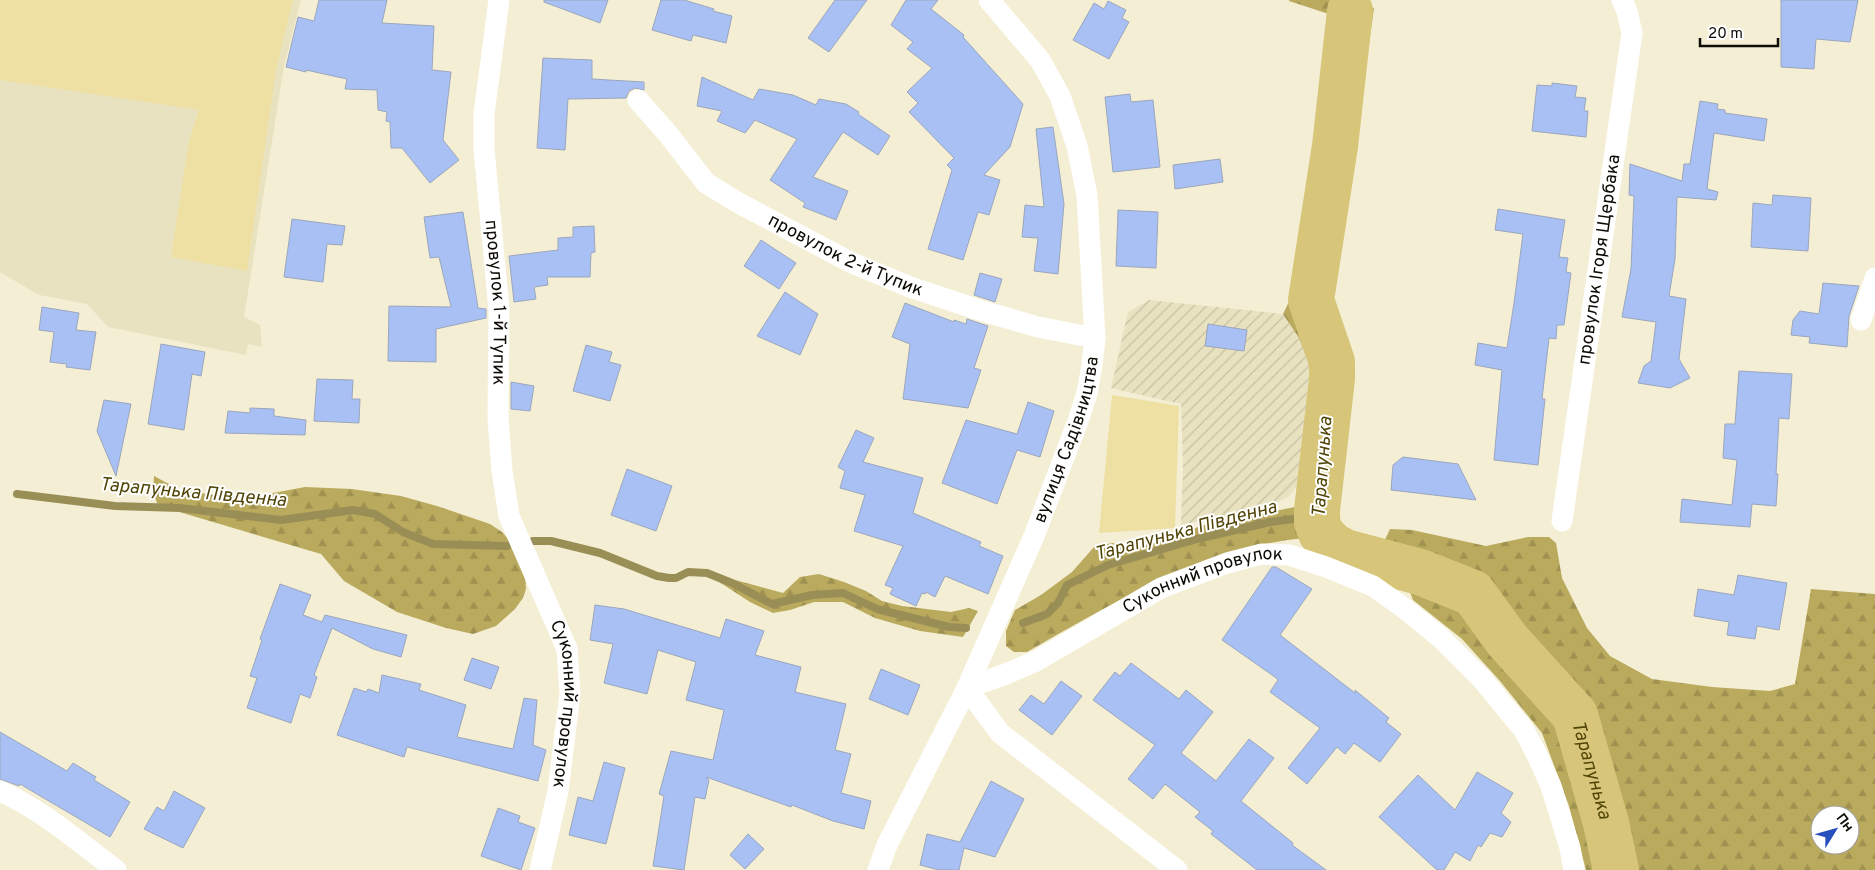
<svg xmlns="http://www.w3.org/2000/svg" width="1875" height="870" font-family="Overpass,sans-serif">
	<defs>
		<pattern id="industrial-furrows" width="10" height="10" patternUnits="userSpaceOnUse" patternTransform="scale(1.25)"><rect width="10" height="10" fill="#e9e2c0"/><path d="M-1 1l2-2M0 10L10 0M9 11l2-2" fill="none" stroke="#c7c1a3"/></pattern>
		<pattern id="forest-firs" width="22" height="20" patternUnits="userSpaceOnUse" patternTransform="scale(1.25)"><rect width="22" height="20" fill="#baaa5e"/><path d="M5 1l3.5 6h-7zM16 11l3.5 6h-7z" fill="#9f9150"/></pattern>
	</defs>
	<rect width="100%" height="100%" fill="#f4efd4"/>
	<path fill="#e9e2c0" d="M 0,0 L 301,0 L 284,66 L 244,317 L 260,325 L 262,347 L 248,344 L 246,355 L 108,327 L 87,304 L 39,295 L 0,272 Z"/>
	<path fill="url(#industrial-furrows)" d="M 1149,300 L 1283,314 L 1299,338 L 1312,371 L 1304,473 L 1299,484 L 1288,497 L 1268,507 L 1181,525 L 1183,466 L 1181,404 L 1111,388 L 1128,312 Z"/>
	<path fill="url(#forest-firs)" fill-rule="evenodd" d="M 1289,0 L 1342,0 L 1374,8 L 1353,157 L 1338,242 L 1323,278 L 1330,325 L 1347,375 L 1312,371 L 1299,338 L 1283,314 C 1302,277 1312,240 1316,198 C 1318,185 1317,173 1319,160 C 1324,112 1331,64 1335,16 L 1289,1 Z
		M 154,476 L 180,490 L 248,500 L 273,493 L 305,487 L 352,489 L 401,496 L 437,506 L 490,524 L 502,532 L 509,540 L 525,576 L 526,589 L 523,598 L 515,609 L 496,626 L 473,634 L 446,628 L 397,612 L 344,581 L 321,554 L 176,511 L 157,503 L 153,492 Z
		M 1295,507 L 1309,513 L 1311,530 L 1305,538 C 1204,547 1114,603 1027,652 L 1014,652 L 1006,646 L 1006,631 L 1015,610 L 1041,595 L 1072,572 L 1094,547 L 1113,543 L 1132,549 L 1181,535 L 1200,526 Z
		M 1390,529 L 1412,530 L 1486,546 L 1528,537 L 1549,537 L 1556,543 L 1562,578 L 1587,628 L 1610,656 L 1652,679 L 1712,687 L 1770,691 L 1795,684 L 1811,589 L 1875,594 L 1875,870 L 1586,870 L 1569,806 L 1542,733 L 1500,681 L 1462,639 L 1413,600 L 1403,573 L 1384,568 L 1387,556 L 1382,546 ZM 1820,815 L 1850,815 L 1850,845 L 1820,845 Z
		M 713,574 L 783,593 L 800,577 L 819,574 L 844,582 L 866,591 L 882,601 L 902,606 L 951,612 L 969,608 L 978,611 L 963,637 L 920,631 L 875,618 L 843,602 L 814,602 L 790,610 L 773,613 L 750,602 L 710,576 Z"/>
	<path fill="#eee0a2" d="M 0,0 L 293,0 L 276,70 L 247,271 L 171,257 L 189,141 L 199,110 L 0,80 Z
		M 1112,395 L 1179,406 L 1175,528 L 1099,533 Z"/>
	<path fill="#d7c67a" stroke="#9a8e57" d="M 1327,378 L 1342,380 L 1325,476 L 1313,476 L 1315,402 Z"/>
	<g fill="none" stroke-linecap="round" stroke-linejoin="round">
		<path stroke="#9a8e57" stroke-width="8" d="M 17,494 L 115,506 L 180,508 L 281,520 L 353,510 L 375,514 L 403,532 L 433,544 L 507,546
			M 533,541 L 551,541 L 600,553 L 657,576 L 669,578 L 676,578 L 688,572 L 707,573 L 732,583 L 772,604 L 812,595 L 843,593 L 877,609 L 949,627 L 966,628
			M 1023,623 L 1047,614 L 1058,603 L 1067,585 L 1108,565 L 1197,539 L 1270,522 L 1292,519 L 1317,522"/>
		<path stroke="#d7c67a" stroke-width="46" id="s1" d="M 1350,11 L 1335,146 L 1311,300 L 1332,362 L 1332,379 L 1317,510 L 1317,522 L 1321,533 L 1332,545 L 1345,552 L 1420,572 L 1473,593 L 1507,640 L 1575,715 L 1606,823 L 1616,870"/>
	</g>
	<path fill="#a8c0f4" stroke="#9ba6bd" d="M 319,0 L 387,0 L 382,23 L 434,26 L 432,70 L 451,72 L 443,140 L 459,160 L 430,183 L 402,148 L 391,148 L 390,122 L 386,121 L 387,112 L 378,110 L 377,90 L 345,89 L 347,79 L 306,70 L 306,72 L 286,67 L 298,17 L 314,21 Z
		M 544,0 L 608,0 L 600,23 L 544,2 Z
		M 661,0 L 684,0 L 714,9 L 713,11 L 732,16 L 726,43 L 693,35 L 691,41 L 652,30 Z
		M 835,0 L 867,0 L 829,52 L 808,38 Z
		M 906,0 L 938,0 L 931,9 L 964,35 L 963,37 L 1023,104 L 1010,147 L 984,175 L 1000,180 L 989,215 L 978,212 L 963,260 L 928,249 L 952,170 L 947,165 L 954,158 L 909,112 L 918,103 L 907,92 L 932,68 L 907,49 L 913,42 L 891,25 Z
		M 1781,0 L 1858,0 L 1850,42 L 1816,39 L 1814,69 L 1781,67 Z
		M 1108,1 L 1126,10 L 1122,18 L 1129,22 L 1109,59 L 1073,40 L 1094,3 L 1104,9 Z
		M 543,58 L 592,60 L 592,79 L 644,82 L 644,90 L 635,88 L 629,91 L 626,98 L 568,99 L 565,150 L 537,148 Z
		M 702,77 L 753,100 L 759,89 L 793,95 L 816,105 L 819,99 L 846,104 L 859,112 L 858,114 L 890,136 L 878,155 L 843,132 L 813,177 L 848,191 L 836,220 L 803,207 L 805,203 L 770,180 L 797,139 L 755,120 L 745,133 L 717,121 L 722,111 L 697,106 Z
		M 1552,83 L 1577,86 L 1575,97 L 1586,98 L 1584,111 L 1588,111 L 1586,137 L 1532,131 L 1537,85 L 1552,86 Z
		M 1130,94 L 1131,102 L 1153,100 L 1160,167 L 1113,172 L 1105,97 Z
		M 1700,101 L 1718,104 L 1717,109 L 1725,110 L 1725,113 L 1767,119 L 1764,141 L 1714,133 L 1707,189 L 1718,192 L 1716,200 L 1677,197 L 1675,259 L 1669,296 L 1686,299 L 1679,359 L 1690,378 L 1670,388 L 1638,383 L 1644,366 L 1651,361 L 1656,322 L 1622,317 L 1631,269 L 1634,196 L 1629,195 L 1630,164 L 1682,181 L 1684,164 L 1690,164 Z
		M 1053,127 L 1064,204 L 1058,274 L 1034,271 L 1038,238 L 1022,237 L 1025,205 L 1044,207 L 1036,129 Z
		M 1220,159 L 1223,182 L 1175,189 L 1173,165 Z
		M 1773,195 L 1811,198 L 1808,251 L 1751,247 L 1753,203 L 1772,205 Z
		M 1498,209 L 1565,220 L 1559,257 L 1568,258 L 1566,272 L 1571,273 L 1564,325 L 1557,325 L 1556,339 L 1549,338 L 1542,399 L 1545,399 L 1538,465 L 1494,460 L 1502,370 L 1475,365 L 1478,343 L 1507,348 L 1514,303 L 1523,234 L 1495,230 Z
		M 1118,210 L 1158,212 L 1156,268 L 1116,266 Z
		M 463,212 L 478,308 L 486,309 L 486,318 L 436,329 L 436,362 L 388,361 L 389,306 L 451,307 L 439,257 L 430,258 L 424,217 Z
		M 292,219 L 345,226 L 342,245 L 327,244 L 323,282 L 284,277 Z
		M 594,226 L 595,252 L 591,253 L 590,277 L 547,277 L 548,285 L 534,287 L 536,299 L 514,302 L 509,256 L 558,250 L 558,238 L 573,237 L 573,227 Z
		M 761,240 L 796,263 L 779,289 L 744,266 Z
		M 980,273 L 1002,279 L 995,302 L 974,295 Z
		M 1823,283 L 1859,286 L 1849,316 L 1847,347 L 1809,343 L 1810,337 L 1791,335 L 1793,320 L 1800,311 L 1819,314 Z
		M 785,292 L 818,314 L 800,355 L 757,336 Z
		M 905,303 L 954,322 L 954,320 L 966,324 L 967,319 L 988,326 L 974,368 L 981,370 L 968,408 L 903,399 L 910,344 L 892,337 Z
		M 42,307 L 79,313 L 76,330 L 96,332 L 90,370 L 66,367 L 67,364 L 50,362 L 54,332 L 39,330 Z
		M 1208,324 L 1247,330 L 1244,351 L 1205,346 Z
		M 161,344 L 205,352 L 201,376 L 192,374 L 184,430 L 148,424 Z
		M 586,345 L 612,352 L 609,362 L 621,365 L 610,401 L 573,391 Z
		M 1739,371 L 1792,374 L 1789,419 L 1779,418 L 1776,474 L 1778,474 L 1776,506 L 1752,504 L 1750,527 L 1680,522 L 1682,499 L 1732,505 L 1737,460 L 1723,458 L 1725,424 L 1735,424 Z
		M 317,379 L 353,380 L 352,399 L 360,399 L 359,423 L 314,421 Z
		M 511,382 L 534,386 L 530,411 L 511,409 Z
		M 104,400 L 131,404 L 116,476 L 97,431 Z
		M 1028,402 L 1054,411 L 1040,457 L 1017,450 L 997,504 L 942,483 L 966,420 L 1017,434 Z
		M 250,408 L 274,409 L 274,416 L 306,420 L 305,435 L 225,433 L 228,411 L 250,413 Z
		M 856,430 L 874,438 L 863,462 L 923,478 L 913,513 L 981,542 L 979,546 L 1003,556 L 988,594 L 945,576 L 935,597 L 926,592 L 925,594 L 922,593 L 916,606 L 890,594 L 893,588 L 885,585 L 903,546 L 854,531 L 865,495 L 840,488 L 845,471 L 838,467 Z
		M 1403,457 L 1458,464 L 1476,500 L 1391,490 L 1393,465 Z
		M 627,469 L 672,486 L 656,531 L 611,515 Z
		M 1272,567 L 1276,567 L 1312,589 L 1280,635 L 1355,693 L 1355,690 L 1389,718 L 1386,722 L 1401,734 L 1380,762 L 1354,743 L 1345,754 L 1337,747 L 1307,784 L 1288,768 L 1320,728 L 1270,692 L 1278,680 L 1275,677 L 1222,640 Z
		M 1738,575 L 1787,583 L 1779,630 L 1757,626 L 1755,639 L 1727,635 L 1729,622 L 1694,616 L 1698,589 L 1734,595 Z
		M 280,584 L 311,595 L 303,615 L 322,622 L 325,615 L 407,635 L 401,657 L 373,649 L 332,628 L 314,675 L 317,677 L 310,698 L 300,694 L 291,723 L 247,708 L 257,678 L 250,676 L 262,640 L 260,639 Z
		M 595,605 L 624,609 L 720,638 L 726,619 L 764,631 L 755,655 L 801,667 L 795,692 L 846,704 L 835,750 L 851,754 L 841,793 L 871,801 L 864,829 L 833,821 L 792,805 L 791,807 L 706,777 L 709,780 L 705,799 L 695,797 L 684,870 L 653,866 L 664,796 L 659,794 L 671,751 L 713,760 L 724,710 L 686,700 L 696,662 L 658,650 L 647,694 L 604,683 L 613,644 L 590,640 Z
		M 472,658 L 499,667 L 491,689 L 464,680 Z
		M 1131,663 L 1179,699 L 1186,690 L 1213,712 L 1181,753 L 1216,781 L 1249,739 L 1274,758 L 1241,801 L 1293,843 L 1292,845 L 1326,870 L 1257,870 L 1211,834 L 1213,831 L 1195,817 L 1200,812 L 1165,784 L 1153,799 L 1128,779 L 1155,745 L 1093,700 L 1115,672 L 1120,676 Z
		M 881,669 L 920,685 L 908,715 L 869,699 Z
		M 382,675 L 421,684 L 419,690 L 466,705 L 457,737 L 513,749 L 524,698 L 537,700 L 533,745 L 546,750 L 538,781 L 407,747 L 404,757 L 337,735 L 354,688 L 366,692 L 368,689 L 379,693 Z
		M 1061,681 L 1082,696 L 1052,735 L 1019,710 L 1031,695 L 1044,704 Z
		M 0,732 L 67,771 L 73,763 L 96,777 L 94,780 L 130,802 L 110,837 L 20,784 L 19,786 L 0,779 Z
		M 604,762 L 625,768 L 606,844 L 569,835 L 578,797 L 593,801 Z
		M 1477,772 L 1513,793 L 1501,813 L 1511,822 L 1502,837 L 1490,833 L 1481,847 L 1478,845 L 1470,861 L 1455,852 L 1444,870 L 1437,870 L 1379,817 L 1418,775 L 1455,810 Z
		M 991,781 L 1024,799 L 995,857 L 964,848 L 959,870 L 939,870 L 920,865 L 927,834 L 960,842 Z
		M 174,791 L 205,808 L 183,848 L 144,829 L 157,807 L 164,811 Z
		M 498,808 L 520,816 L 518,822 L 535,828 L 521,870 L 481,856 Z
		M 748,834 L 764,849 L 745,869 L 730,855 Z"/>
	<g fill="none" stroke-linecap="round" stroke-linejoin="round">
		<g stroke="#fff" stroke-width="21">
			<path id="s2" d="M 499,0 L 484,114 L 484,149 L 499,310 L 498,419 L 502,471 L 509,516 L 567,649 L 570,693 L 558,791 L 540,870"/>
			<path id="s3" d="M 638,100 L 668,134 L 706,183 L 737,202 L 850,262 L 910,287 L 976,309 L 1038,327 L 1095,338"/>
			<path d="M 1861,320 L 1875,278"/>
			<path id="s4" d="M 1562,521 L 1632,33 L 1627,11 L 1622,0"/>
			<path d="M 0,791 C 41,809 80,843 116,870"/>
			<path id="s5" d="M 878,870 L 887,845 L 967,688 L 1034,536 L 1078,421 L 1087,393 L 1092,365 L 1095,338 L 1087,195 L 1077,146 L 1060,96 L 1040,60 L 989,0"/>
			<path id="s6" d="M 1177,870 L 1000,733 L 967,688 L 1006,674 L 1036,661 L 1161,588 L 1227,563 L 1262,554 L 1289,555 L 1326,567 L 1373,586 L 1404,608 L 1441,638 L 1482,679 L 1524,730 L 1538,757 L 1551,786 L 1570,848 L 1574,870"/>
		</g>
	</g>
	<g text-anchor="middle" dominant-baseline="central" stroke-width="4" stroke-linejoin="round" paint-order="stroke">
		<g font-size="18" fill="#0d0b04" stroke="#fff">
			<text stroke="none"><textPath href="#s3" startOffset="265">провулок 2-й Тупик</textPath></text>
			<text stroke="none"><textPath href="#s4" startOffset="264">провулок Ігоря Щербака</textPath></text>
			<text stroke="none"><textPath href="#s2" startOffset="304">провулок 1-й Тупик</textPath></text>
			<text stroke="none"><textPath href="#s5" startOffset="471">вулиця Садівництва</textPath></text>
			<text stroke="none"><textPath href="#s6" startOffset="541">Суконний провулок</textPath></text>
			<text stroke="none"><textPath href="#s2" startOffset="718">Суконний провулок</textPath></text>
		</g>
		<g font-size="19" font-style="italic" fill="#514507" stroke="#fff">
			<text transform="translate(1323 467) rotate(-86)">Тарапунька</text>
			<text transform="translate(193 493) rotate(5)">Тарапунька Південна</text>
			<text transform="translate(1186 531) rotate(-15)">Тарапунька Південна</text>
			<text stroke="none"><textPath href="#s1" startOffset="912">Тарапунька</textPath></text>
		</g>
	</g>
	<g transform="translate(1835 830) rotate(53)"><circle r="24" fill="#ffffff" stroke="#9e9d9b"/>
	<path d="M0-4L9 19L0 12L-9 19Z" fill="#274fbe"/>
	<text y="-8" font-size="14" font-weight="bold" text-anchor="middle" fill="#0d0b04">Пн</text>
	</g>
	<path d="M1700 38v8h78v-8" fill="none" stroke="#0d0b04" stroke-width="2.5"/>
	<text x="1708" y="38" font-size="15" fill="#0d0b04" stroke="#ffffff" stroke-width="4" paint-order="stroke">20 m</text>
</svg>
